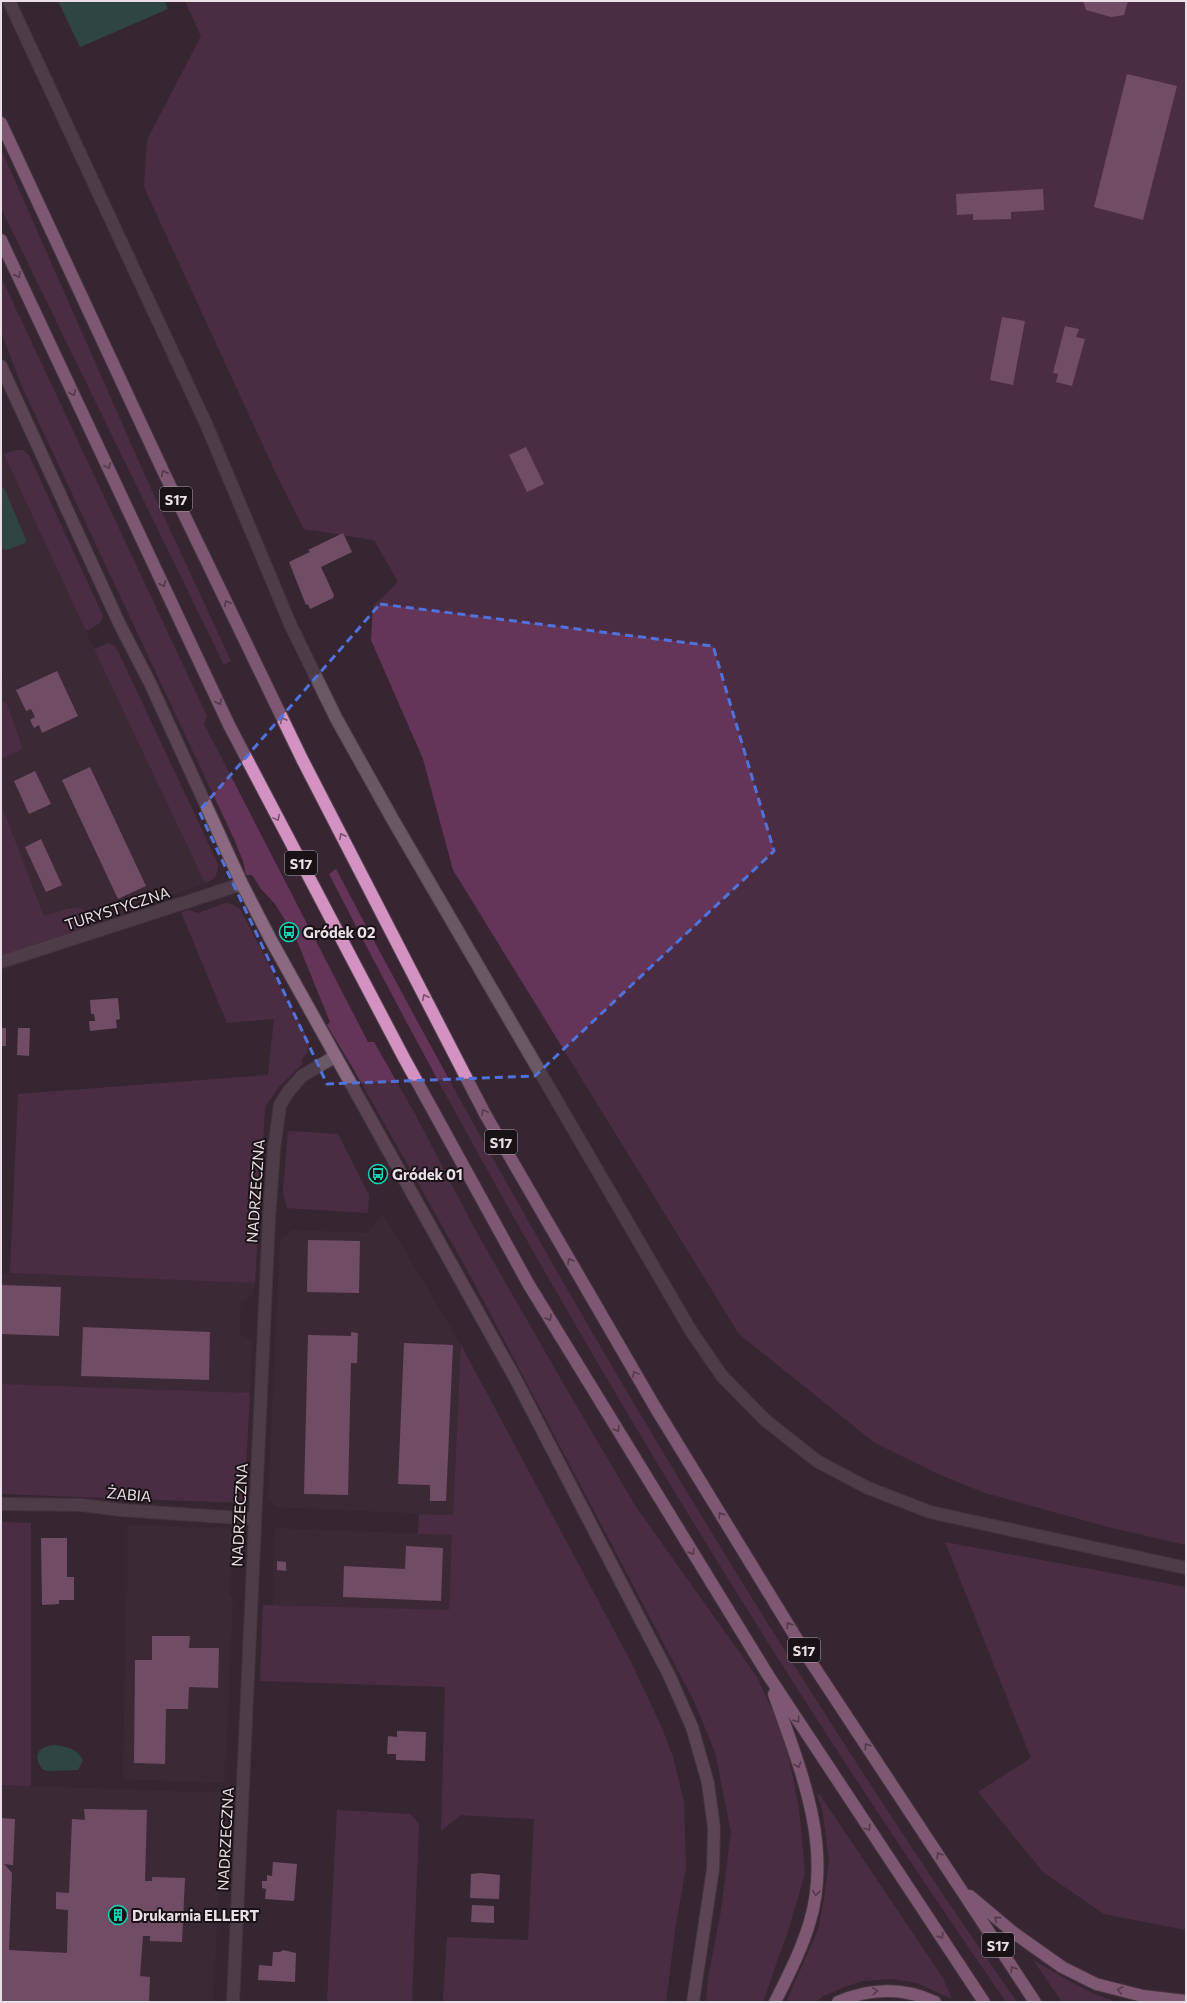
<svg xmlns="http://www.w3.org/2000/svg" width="1187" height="2003" font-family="Commissioner,sans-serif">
	<rect width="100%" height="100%" fill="#372632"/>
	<path fill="#442d3d" d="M 1,446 L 94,649 L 205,883 L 99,923 L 88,910 L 71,907 L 44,916 L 1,804 L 1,759 L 23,749 L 7,704 L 1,701 L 1,682 L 3,681 L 1,671 Z
		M 383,1214 L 461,1345 L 453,1515 L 276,1507 L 268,1499 L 280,1240 L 293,1230 L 367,1233 Z
		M 1,1273 L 255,1283 L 254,1294 L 241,1303 L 240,1334 L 252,1341 L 250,1393 L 1,1384 Z
		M 127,1525 L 235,1528 L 233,1568 L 231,1570 L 230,1595 L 233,1598 L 225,1783 L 123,1779 Z
		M 274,1528 L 452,1535 L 449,1611 L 273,1605 Z
		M 1,1785 L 224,1793 L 213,2002 L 1,2002 Z"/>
	<path fill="#653559" d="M 185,1 L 1186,1 L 1186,1545 L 1108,1527 L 985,1493 L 938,1474 L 875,1443 L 739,1334 L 453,870 L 423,759 L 371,640 L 373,606 L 398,582 L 374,540 L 304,529 L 279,480 L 144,187 L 147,140 L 201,36 Z
		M 1,149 L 147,480 L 231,661 L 224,665 L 1,208 Z
		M 1,277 L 207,716 L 204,724 L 368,1042 L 374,1042 L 415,1114 L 477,1233 L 563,1383 L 636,1507 L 757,1677 L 785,1739 L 799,1809 L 805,1873 L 790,1925 L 763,2002 L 706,2002 L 708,1978 L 721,1911 L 731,1832 L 715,1752 L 694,1701 L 470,1275 L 354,1070 L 327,1025 L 330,1022 L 295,936 L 275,904 L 261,889 L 252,875 L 246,875 L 243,861 L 234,839 L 23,389 L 1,332 Z
		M 16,450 L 23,450 L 29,455 L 103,616 L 100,623 L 86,631 L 4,454 Z
		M 109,643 L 116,647 L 218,864 C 218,875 215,879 205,883 L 94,649 Z
		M 1,701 L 7,704 L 23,749 L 1,759 Z
		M 1,804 L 44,916 C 71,909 78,899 99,923 L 1,955 Z
		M 336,869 C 470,1124 612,1374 765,1619 C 846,1748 929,1877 1017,2002 L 1006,2002 C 756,1641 529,1264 329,874 Z
		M 225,903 L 232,904 L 240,909 L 309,1042 L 307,1053 L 301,1060 L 303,1063 L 279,1087 L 265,1107 L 255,1283 L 10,1273 L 18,1094 L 268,1075 L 274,1019 L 227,1023 L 181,912 L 189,910 L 198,913 Z
		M 288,1131 L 338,1134 L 369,1195 L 368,1213 L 287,1208 L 283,1192 Z
		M 461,1345 L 631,1662 L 662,1728 L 673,1757 L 684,1802 L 686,1867 L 675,1930 L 666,2002 L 443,2002 L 447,1937 L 528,1940 L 534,1819 L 461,1815 L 441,1831 L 445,1687 L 260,1681 L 263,1605 L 449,1610 L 452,1535 L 418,1534 L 419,1514 L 453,1515 Z
		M 1,1384 L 250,1393 L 244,1503 L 1,1494 Z
		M 1,1522 L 31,1523 L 31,1786 L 1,1785 Z
		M 945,1542 L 1186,1587 L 1186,1930 L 1104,1914 L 1043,1872 L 978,1792 L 1031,1758 Z
		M 817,1795 L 820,1795 L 943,1978 L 952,1999 L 917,1983 L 892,1979 L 862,1981 L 844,1987 L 823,1996 L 816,2002 L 786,2002 L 818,1930 L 824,1899 L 829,1860 L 822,1808 Z
		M 337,1810 L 410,1814 L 419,1824 L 412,2002 L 327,2002 Z
		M 1033,1960 C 1060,1975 1088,1994 1118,2002 L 1062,2002 Z"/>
	<path fill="#266c5c" d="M 58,1 L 165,1 L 168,9 L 80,47 Z
		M 1,487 L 4,488 L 26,540 L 25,543 L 6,550 L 3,549 L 1,544 Z
		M 55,1745 C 67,1747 77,1748 83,1760 L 78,1770 L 48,1771 L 43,1770 C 31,1755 39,1746 55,1745 Z"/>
	<path fill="#b57ba5" d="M 1083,1 L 1128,1 L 1124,15 L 1111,17 L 1086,10 Z
		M 1127,74 L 1177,86 L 1143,220 L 1094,207 Z
		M 1043,189 L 1044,210 L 1011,212 L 1011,219 L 973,220 L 973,214 L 957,215 L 956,194 Z
		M 1002,317 L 1025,321 L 1013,385 L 990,380 Z
		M 1065,326 L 1079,329 L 1076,337 L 1085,339 L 1072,386 L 1056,382 L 1058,374 L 1053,373 Z
		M 526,447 L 544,484 L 527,492 L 509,455 Z
		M 343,533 L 352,552 L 321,567 L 334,595 L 333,598 L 310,609 L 308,604 L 306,605 L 289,562 L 310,552 L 308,550 Z
		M 57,671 L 78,716 L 42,733 L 39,725 L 34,728 L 30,720 L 35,717 L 31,709 L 26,711 L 16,690 Z
		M 90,767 L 146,886 L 118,899 L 62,780 Z
		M 35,771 L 51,804 L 29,814 L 14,781 Z
		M 41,839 L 62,885 L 46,892 L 25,847 Z
		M 118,998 L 120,1019 L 116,1020 L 117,1028 L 90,1031 L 89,1021 L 95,1021 L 94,1014 L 91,1014 L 90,1000 Z
		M 1,1028 L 6,1028 L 6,1046 L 1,1046 Z
		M 18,1028 L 30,1028 L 29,1056 L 17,1055 Z
		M 308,1240 L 360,1241 L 359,1293 L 307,1292 Z
		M 1,1285 L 61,1287 L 59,1336 L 1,1334 Z
		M 83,1327 L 210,1332 L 209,1380 L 81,1376 Z
		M 351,1332 L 358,1333 L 357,1363 L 351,1363 L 348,1495 L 304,1494 L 308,1335 L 351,1336 Z
		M 404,1343 L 453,1345 L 446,1501 L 430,1501 L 430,1485 L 398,1484 Z
		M 41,1538 L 67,1538 L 67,1577 L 74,1577 L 74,1600 L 59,1600 L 59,1604 L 42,1605 Z
		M 406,1546 L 443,1548 L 441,1601 L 343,1597 L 344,1566 L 405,1569 Z
		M 277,1561 L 286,1562 L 286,1571 L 277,1570 Z
		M 152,1636 L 190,1636 L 189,1648 L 219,1648 L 218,1688 L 189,1687 L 188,1709 L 166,1709 L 165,1764 L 134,1763 L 135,1660 L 152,1660 Z
		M 397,1731 L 426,1732 L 425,1761 L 396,1760 L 396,1754 L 387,1754 L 388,1736 L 397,1737 Z
		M 84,1809 L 147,1810 L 145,1881 L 152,1881 L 152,1877 L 185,1878 L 182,1942 L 150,1941 L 150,1936 L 143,1936 L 140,1976 L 150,1977 L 149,2002 L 1,2002 L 1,1818 L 15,1819 L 13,1865 L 4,1864 L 12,1873 L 9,1950 L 67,1953 L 68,1910 L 56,1909 L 56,1892 L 69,1893 L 72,1819 L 85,1820 Z
		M 273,1862 L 297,1864 L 294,1901 L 265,1899 L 266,1889 L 262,1888 L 262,1881 L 267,1881 L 267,1875 L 272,1876 Z
		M 481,1873 L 500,1875 L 499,1899 L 470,1898 L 471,1874 Z
		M 472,1905 L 494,1906 L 494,1923 L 471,1922 Z
		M 283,1950 L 296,1953 L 295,1982 L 258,1980 L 259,1965 L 272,1966 L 273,1952 L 280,1952 Z"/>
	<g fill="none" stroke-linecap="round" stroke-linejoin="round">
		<g stroke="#53454f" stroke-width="14">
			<path id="street" d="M 9,1 L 207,426 L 291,626 L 336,718 L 393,820 L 691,1331 L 722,1376 L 765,1420 L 817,1461 L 868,1488 L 930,1512 L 1186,1568
				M 1,962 L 242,884
				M 1,1504 L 82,1505 L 121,1510 L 254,1519
				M 233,2002 L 269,1218 L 274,1149 L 280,1105 L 288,1092 L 302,1076 L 334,1057"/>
		</g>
		<g stroke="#53454f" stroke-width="14">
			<path id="secondary" d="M 1,366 L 120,625 L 150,683 L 242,884 L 272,942 L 515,1378 L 669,1675 L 692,1727 L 708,1783 L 714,1828 L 713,1869 L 693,2002"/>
		</g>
		<g stroke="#53454f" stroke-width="14">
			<path id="highway" d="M 1,123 L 164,473 L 302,759 L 485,1114 L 655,1407 L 811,1662 L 1035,2002
				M 1,240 L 229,725 L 404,1058 L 529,1285 L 768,1675 L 984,2002
				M 774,1694 C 799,1766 833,1844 810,1921 C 802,1949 788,1976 775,2002
				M 970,1896 L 1014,1933 L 1062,1967 L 1096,1984 L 1143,1996 L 1186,2001
				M 838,2002 C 869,1988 903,1987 935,2002"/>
		</g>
		<use href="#street" stroke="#6b5865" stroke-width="12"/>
		<use href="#secondary" stroke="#8a6981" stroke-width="12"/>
		<use href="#highway" stroke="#d492c2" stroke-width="12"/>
	</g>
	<defs><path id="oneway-chevron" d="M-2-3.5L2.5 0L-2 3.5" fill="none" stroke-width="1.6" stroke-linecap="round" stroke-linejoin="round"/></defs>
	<g stroke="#76526c">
		<use href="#oneway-chevron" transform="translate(18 275) rotate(65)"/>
		<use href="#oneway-chevron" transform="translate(73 393) rotate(65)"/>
		<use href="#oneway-chevron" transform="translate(108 466) rotate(65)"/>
		<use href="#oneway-chevron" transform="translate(164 473) rotate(-115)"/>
		<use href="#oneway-chevron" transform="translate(163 584) rotate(65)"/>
		<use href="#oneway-chevron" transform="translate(227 603) rotate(-116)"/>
		<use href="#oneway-chevron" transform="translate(219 702) rotate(65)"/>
		<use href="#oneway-chevron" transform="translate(283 720) rotate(-116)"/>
		<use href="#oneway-chevron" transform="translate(277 818) rotate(62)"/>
		<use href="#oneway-chevron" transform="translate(342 836) rotate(-117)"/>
		<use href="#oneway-chevron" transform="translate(425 997) rotate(-117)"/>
		<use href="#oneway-chevron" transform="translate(484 1112) rotate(-118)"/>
		<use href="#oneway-chevron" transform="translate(570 1261) rotate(-120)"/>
		<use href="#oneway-chevron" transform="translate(549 1318) rotate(59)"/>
		<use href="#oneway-chevron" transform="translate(635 1374) rotate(-120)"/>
		<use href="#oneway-chevron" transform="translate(617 1429) rotate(59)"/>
		<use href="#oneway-chevron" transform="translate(721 1515) rotate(-122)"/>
		<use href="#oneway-chevron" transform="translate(692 1552) rotate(59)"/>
		<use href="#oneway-chevron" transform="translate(789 1625) rotate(-122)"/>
		<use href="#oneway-chevron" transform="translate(797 1720) rotate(57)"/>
		<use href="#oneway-chevron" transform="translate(867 1746) rotate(-123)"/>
		<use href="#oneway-chevron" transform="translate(798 1765) rotate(71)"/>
		<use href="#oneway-chevron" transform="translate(868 1828) rotate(56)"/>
		<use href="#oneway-chevron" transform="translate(939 1855) rotate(-123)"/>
		<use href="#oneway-chevron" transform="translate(816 1893) rotate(96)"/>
		<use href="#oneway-chevron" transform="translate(997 1919) rotate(-139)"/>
		<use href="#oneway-chevron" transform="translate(941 1936) rotate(56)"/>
		<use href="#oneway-chevron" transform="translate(1013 1969) rotate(-123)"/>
		<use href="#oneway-chevron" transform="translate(1120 1990) rotate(-166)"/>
		<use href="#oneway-chevron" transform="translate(875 1991) rotate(-3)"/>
	</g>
	<path d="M0 0H1187V2003H0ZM 380,604 L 713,646 L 774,851 L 535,1076 L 327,1084 L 199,811 Z" fill="#372632" fill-opacity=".55" fill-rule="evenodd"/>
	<path fill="none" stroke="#5072dc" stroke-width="3" stroke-dasharray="8 5" stroke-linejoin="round" d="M 380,604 L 713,646 L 774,851 L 535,1076 L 327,1084 L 199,811 Z"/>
	<defs>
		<g id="bus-ring" transform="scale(1)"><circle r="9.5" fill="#191217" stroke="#10d5b4" stroke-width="1.5"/><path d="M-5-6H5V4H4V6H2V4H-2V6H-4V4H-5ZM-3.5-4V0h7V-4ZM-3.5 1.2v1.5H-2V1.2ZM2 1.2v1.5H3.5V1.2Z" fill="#10d5b4"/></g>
		<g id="building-ring" transform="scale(1)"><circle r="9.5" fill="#191217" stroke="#10d5b4" stroke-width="1.5"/><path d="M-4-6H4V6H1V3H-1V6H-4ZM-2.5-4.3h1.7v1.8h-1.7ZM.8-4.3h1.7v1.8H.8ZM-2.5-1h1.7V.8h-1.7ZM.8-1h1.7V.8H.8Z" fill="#10d5b4"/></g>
	</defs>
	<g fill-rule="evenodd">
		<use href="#bus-ring" x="289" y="932"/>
		<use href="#bus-ring" x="378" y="1174"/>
		<use href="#building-ring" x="118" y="1915"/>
	</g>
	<g text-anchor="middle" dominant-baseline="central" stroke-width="4" stroke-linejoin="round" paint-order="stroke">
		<g fill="#191217" stroke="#aca2a9" stroke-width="1">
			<rect x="160" y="487" width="32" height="24" rx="3"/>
			<rect x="285" y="851" width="32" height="24" rx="3"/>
			<rect x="485" y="1130" width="32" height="24" rx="3"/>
			<rect x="788" y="1638" width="32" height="24" rx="3"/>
			<rect x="982" y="1933" width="32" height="24" rx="3"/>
		</g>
		<g font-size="14" font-weight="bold" fill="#ebdfe7">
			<text x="176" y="499">S17</text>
			<text x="301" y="863">S17</text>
			<text x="501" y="1142">S17</text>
			<text x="804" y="1650">S17</text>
			<text x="998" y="1945">S17</text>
		</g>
		<g font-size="15" fill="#ebdfe7" stroke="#191217">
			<text transform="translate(117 908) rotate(-18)">TURYSTYCZNA</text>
			<text transform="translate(255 1191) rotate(-86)">NADRZECZNA</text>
			<text transform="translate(129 1494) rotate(5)">ŻABIA</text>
			<text transform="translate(239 1515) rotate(-87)">NADRZECZNA</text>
			<text transform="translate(225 1839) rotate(-87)">NADRZECZNA</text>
		</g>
		<g font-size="15" font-weight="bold" fill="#ebdfe7" stroke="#191217" text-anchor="start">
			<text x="303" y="932">Gródek 02</text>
			<text x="392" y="1174">Gródek 01</text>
			<text x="132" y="1915">Drukarnia ELLERT</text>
		</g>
	</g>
	<rect width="1187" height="2003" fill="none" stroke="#ebdfe7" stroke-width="4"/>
</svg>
